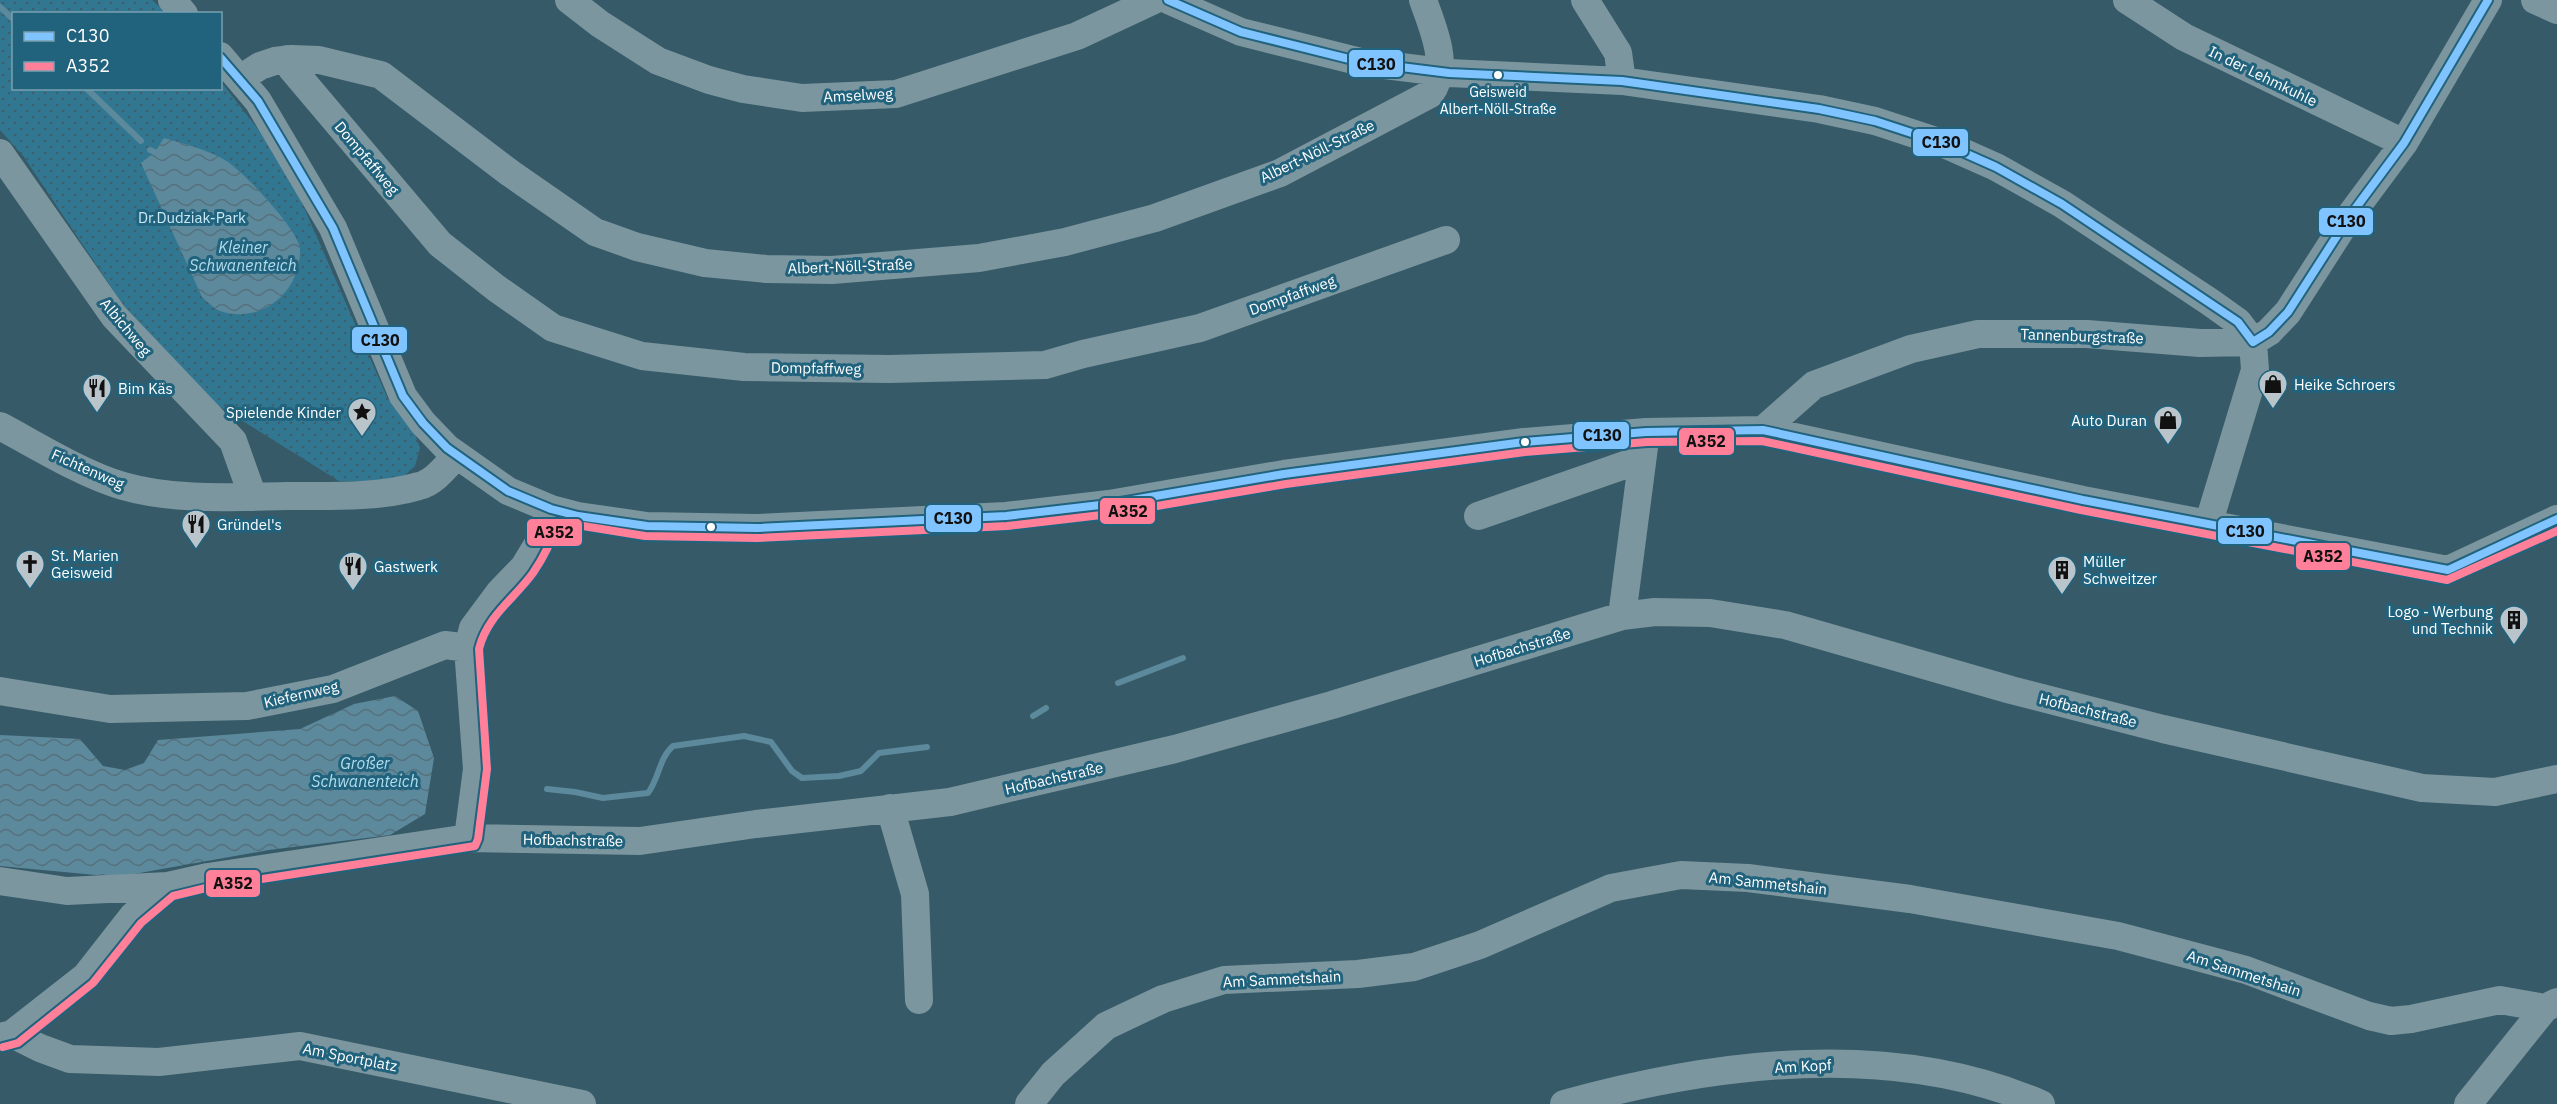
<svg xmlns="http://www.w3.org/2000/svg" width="2557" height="1104" font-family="'IBM Plex Sans',sans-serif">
	<defs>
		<pattern id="park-dots" width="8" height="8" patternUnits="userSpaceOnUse" patternTransform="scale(1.5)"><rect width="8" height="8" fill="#327792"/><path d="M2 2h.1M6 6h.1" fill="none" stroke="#405f6c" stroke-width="1.8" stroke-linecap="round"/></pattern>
		<pattern id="water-waves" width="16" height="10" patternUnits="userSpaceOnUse" patternTransform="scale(1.5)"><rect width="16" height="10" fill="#5c899c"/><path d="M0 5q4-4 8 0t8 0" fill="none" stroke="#56717c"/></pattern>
	</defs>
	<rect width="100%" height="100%" fill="#365a68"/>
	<path fill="url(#park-dots)" d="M 0,0 L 152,0 L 166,13 L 14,14 L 14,88 L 220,88 L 221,82 L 284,162 L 387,397 L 414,431 L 420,448 L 415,466 L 405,475 L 391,481 L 339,481 L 203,396 L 146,339 L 24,157 L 0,130 Z"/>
	<path fill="url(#water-waves)" d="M 164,138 C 184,144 210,150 228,162 C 245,174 299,230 300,249 C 301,292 261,325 220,311 C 213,308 208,302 202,297 L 141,163 L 155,152 Z
		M 395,696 L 418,711 L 434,758 L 425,814 L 390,835 L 269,850 L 117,877 L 0,866 L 0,735 L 80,739 L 103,766 L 125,770 L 144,763 L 158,740 L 300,729 L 354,704 Z"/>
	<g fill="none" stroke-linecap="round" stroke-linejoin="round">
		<path stroke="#5c899c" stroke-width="6" d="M 0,7 L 14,20
			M 86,88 L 141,141
			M 150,150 L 155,152
			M 1118,683 L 1183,658
			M 1033,716 L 1046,708
			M 547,789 L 575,792 L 603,798 L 648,793 C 659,779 659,758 673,746 L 744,736 L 771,742 L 792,771 L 802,778 L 839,776 L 861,771 L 879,753 L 927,747"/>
		<path stroke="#7b969f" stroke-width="28" d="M 172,0 L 184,14
			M 569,0 L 600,24 L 658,61 L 709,80 L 743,89 L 802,98 L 896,94 L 1077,36 L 1154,0
			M 1168,0 L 1241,32 L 1361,62 L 1449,73 L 1622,81 L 1819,109 L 1875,121 L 1942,143 L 1996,167 L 2062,204 L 2210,302 L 2238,322 L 2253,342 L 2255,370 L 2208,525
			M 1585,0 L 1618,53 L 1622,81
			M 2127,0 L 2184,37 L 2404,143
			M 2535,0 L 2557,10
			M 220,56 L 258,101 L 333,228 L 403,396 L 423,423 L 447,448 L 508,491 L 551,509 L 578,516 L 647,526 L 757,528 L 1006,516 L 1109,504 L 1284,474 L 1524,442 L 1646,432 L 1763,430 L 2083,500 L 2448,570 L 2557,519
			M 287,59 L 292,69 L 440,244 L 496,288 L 553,328 L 642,356 L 744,367 L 889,369 L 1045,365 L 1083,354 L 1200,328 L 1446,240
			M 240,79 L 260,66 L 275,61 L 292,59 L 319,60 L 381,75 L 510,173 L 595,232 L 637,247 L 705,263 L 766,269 L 832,270 L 979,258 L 1065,242 L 1155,218 L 1280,173 L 1430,94 C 1451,66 1433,29 1423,0
			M 0,153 L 114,316 L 233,441 L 253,497
			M 0,426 C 36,445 84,475 123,486 C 175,501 233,497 287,496 C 328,496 379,498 419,486 C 435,482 446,466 457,455
			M 1763,430 L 1814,385 L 1911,349 L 1978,334 L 2087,334 L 2200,343 L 2253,342 L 2269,332 L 2288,312 L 2349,217 L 2404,143 L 2488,0
			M 1478,516 L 1642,459
			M 1622,616 L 1646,432
			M 0,691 L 110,709 L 247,706 L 333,689 L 445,645 L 468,648
			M 890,808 L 915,894 L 919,1000
			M 468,838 L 640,841 L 756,824 L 950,802 L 1175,749 L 1332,705 L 1622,616 L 1655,612 L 1710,613 L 1785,625 L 2011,690 L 2163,729 L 2422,788 L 2495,792 L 2557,779
			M 0,881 L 67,891 L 168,886 L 208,877 L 468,838 L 477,769 L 468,648 L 473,628 L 499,593 L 524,567 L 541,539 L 551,509
			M 12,1034 L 40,1048 L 70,1059 L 159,1062 L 300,1046 L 582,1104
			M 0,1037 L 12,1034 L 86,976 L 133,916 L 168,886
			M 1029,1104 L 1053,1074 L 1106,1026 L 1163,999 L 1224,980 L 1358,974 L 1414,967 L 1480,945 L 1611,888 L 1681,875 L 1748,878 L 1910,899 L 2118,936 L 2246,970 L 2369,1016 L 2391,1021 L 2411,1019 L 2500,1000 L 2545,1008
			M 1564,1104 C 1716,1062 1892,1039 2041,1104
			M 2468,1104 L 2545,1008 L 2557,1002"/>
		<g stroke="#21627d" stroke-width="12">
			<path id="bus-1" d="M 1168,0 L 1241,32 L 1361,62 L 1449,73 L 1622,81 L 1819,109 L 1875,121 L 1942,143 L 1996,167 L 2062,204 L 2238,322 L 2253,342 L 2269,332 L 2288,312 L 2349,217 L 2404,143 L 2488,0
				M 220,57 L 258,101 L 333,228 L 403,396 L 423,423 L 447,448 L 508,491 L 551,509 L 578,516 L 647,526 L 757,528 L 1006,516 L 1109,504 L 1284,474 L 1524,442 L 1646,432 L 1763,430 L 2083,500 L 2448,570 L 2557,519"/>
		</g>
		<g stroke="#21627d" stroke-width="12">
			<path id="bus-2" d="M 3,1047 L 18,1043 L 93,983 L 141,923 L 173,896 L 210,887 L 475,846 L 478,839 L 487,769 L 479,649 C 487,616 514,599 533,573 C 544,557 552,540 558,522 L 645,536 L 757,538 L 1007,526 L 1110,514 L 1286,484 L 1525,452 L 1647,442 L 1762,441 L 2081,510 L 2447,580 L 2557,531"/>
		</g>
		<use href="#bus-1" stroke="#80c4ff" stroke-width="8"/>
		<use href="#bus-2" stroke="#ff8098" stroke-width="8"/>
	</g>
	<defs>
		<g id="shop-pin" transform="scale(1.5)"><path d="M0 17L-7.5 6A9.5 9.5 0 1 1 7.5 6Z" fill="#b9c5ca" stroke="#21627d"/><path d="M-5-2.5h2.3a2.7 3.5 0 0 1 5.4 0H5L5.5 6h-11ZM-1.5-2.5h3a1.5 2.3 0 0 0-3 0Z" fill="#111"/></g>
		<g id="restaurant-pin" transform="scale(1.5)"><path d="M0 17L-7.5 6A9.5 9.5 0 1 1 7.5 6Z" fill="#b9c5ca" stroke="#21627d"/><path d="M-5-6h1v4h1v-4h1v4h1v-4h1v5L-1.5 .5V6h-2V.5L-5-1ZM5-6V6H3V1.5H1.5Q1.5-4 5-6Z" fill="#111"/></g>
		<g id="sight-pin" transform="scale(1.5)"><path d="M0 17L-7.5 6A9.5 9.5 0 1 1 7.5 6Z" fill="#b9c5ca" stroke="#21627d"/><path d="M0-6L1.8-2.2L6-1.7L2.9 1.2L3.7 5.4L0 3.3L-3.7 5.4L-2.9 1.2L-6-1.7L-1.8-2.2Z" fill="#111"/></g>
		<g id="church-pin" transform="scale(1.5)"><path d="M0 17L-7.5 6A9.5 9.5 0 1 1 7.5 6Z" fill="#b9c5ca" stroke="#21627d"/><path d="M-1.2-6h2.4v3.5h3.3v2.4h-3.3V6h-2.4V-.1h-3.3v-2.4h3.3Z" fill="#111"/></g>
		<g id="building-pin" transform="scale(1.5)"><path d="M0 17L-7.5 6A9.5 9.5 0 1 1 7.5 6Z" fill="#b9c5ca" stroke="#21627d"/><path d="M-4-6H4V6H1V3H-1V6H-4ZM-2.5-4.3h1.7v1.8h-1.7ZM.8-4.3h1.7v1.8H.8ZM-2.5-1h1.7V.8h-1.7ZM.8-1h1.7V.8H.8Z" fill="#111"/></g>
	</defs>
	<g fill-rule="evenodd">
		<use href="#shop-pin" x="2273" y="384"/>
		<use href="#restaurant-pin" x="97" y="388"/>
		<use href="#sight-pin" x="362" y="412"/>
		<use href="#shop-pin" x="2168" y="420"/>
		<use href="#restaurant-pin" x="196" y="524"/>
		<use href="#church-pin" x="30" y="564"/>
		<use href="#restaurant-pin" x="353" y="566"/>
		<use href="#building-pin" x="2062" y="570"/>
		<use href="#building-pin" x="2514" y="620"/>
	</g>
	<g fill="#fff" stroke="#21627d" stroke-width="2">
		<circle cx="1498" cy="75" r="5"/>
		<circle cx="1525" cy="442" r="5"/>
		<circle cx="711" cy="527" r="5"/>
	</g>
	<g text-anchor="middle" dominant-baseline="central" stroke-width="6" stroke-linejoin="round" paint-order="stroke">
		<g font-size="14" fill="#fff" stroke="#21627d">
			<text x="1498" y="92">Geisweid<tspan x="1498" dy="17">Albert-Nöll-Straße</tspan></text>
		</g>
		<g font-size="15" fill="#fff" stroke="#21627d">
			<text transform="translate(2263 76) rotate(26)">In der Lehmkuhle</text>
			<text transform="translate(858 95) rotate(-3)">Amselweg</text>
			<text transform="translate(1317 151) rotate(-26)">Albert-Nöll-Straße</text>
			<text transform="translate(367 158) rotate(50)">Dompfaffweg</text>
			<text transform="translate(850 266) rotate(-2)">Albert-Nöll-Straße</text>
			<text transform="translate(1292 295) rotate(-20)">Dompfaffweg</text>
			<text transform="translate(126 327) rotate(50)">Albichweg</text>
			<text transform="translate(2082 336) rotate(2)">Tannenburgstraße</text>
			<text transform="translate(816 368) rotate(1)">Dompfaffweg</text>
			<text transform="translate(88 469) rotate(24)">Fichtenweg</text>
			<text transform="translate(1522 647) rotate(-17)">Hofbachstraße</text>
			<text transform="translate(301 694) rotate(-13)">Kiefernweg</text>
			<text transform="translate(2088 710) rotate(14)">Hofbachstraße</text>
			<text transform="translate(1054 778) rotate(-13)">Hofbachstraße</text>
			<text transform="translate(573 840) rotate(1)">Hofbachstraße</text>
			<text transform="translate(1768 883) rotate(6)">Am Sammetshain</text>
			<text transform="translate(2244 973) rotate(18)">Am Sammetshain</text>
			<text transform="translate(1282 979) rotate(-3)">Am Sammetshain</text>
			<text transform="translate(350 1057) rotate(11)">Am Sportplatz</text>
			<text transform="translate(1803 1066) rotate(-3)">Am Kopf</text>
		</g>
		<g font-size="15" fill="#c9e9f5" stroke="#21627d">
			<text x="192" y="217">Dr.Dudziak-Park</text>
		</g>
		<g font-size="15" fill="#fff" stroke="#21627d" text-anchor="start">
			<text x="2294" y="384">Heike Schroers</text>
			<text x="118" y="388">Bim Käs</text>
			<text x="341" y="412" text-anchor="end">Spielende Kinder</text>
			<text x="2147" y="420" text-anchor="end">Auto Duran</text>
			<text x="217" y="524">Gründel's</text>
			<text x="51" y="555">St. Marien<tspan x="51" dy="17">Geisweid</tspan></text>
			<text x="2083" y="561">Müller<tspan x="2083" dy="17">Schweitzer</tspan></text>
			<text x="374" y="566">Gastwerk</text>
			<text x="2493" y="611" text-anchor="end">Logo - Werbung<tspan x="2493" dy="17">und Technik</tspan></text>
		</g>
		<g font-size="16" font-style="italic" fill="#b1ddee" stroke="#21627d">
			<text x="243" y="247">Kleiner<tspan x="243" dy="18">Schwanenteich</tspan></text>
			<text x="365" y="763">Großer<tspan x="365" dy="18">Schwanenteich</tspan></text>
		</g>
	</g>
	<g stroke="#21627d" stroke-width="2">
		<rect x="1348" y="49" width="56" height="29" rx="6" fill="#80c4ff"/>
		<rect x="1912" y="128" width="57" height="29" rx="6" fill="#80c4ff"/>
		<rect x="2318" y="207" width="56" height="29" rx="6" fill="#80c4ff"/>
		<rect x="351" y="326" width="57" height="28" rx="6" fill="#80c4ff"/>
		<rect x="1573" y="421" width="57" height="29" rx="6" fill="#80c4ff"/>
		<rect x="1678" y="427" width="57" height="29" rx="6" fill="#ff8098"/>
		<rect x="1099" y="497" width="57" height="28" rx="6" fill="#ff8098"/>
		<rect x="925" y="504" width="57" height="29" rx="6" fill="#80c4ff"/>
		<rect x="2217" y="517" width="56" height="28" rx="6" fill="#80c4ff"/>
		<rect x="526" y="518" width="57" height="29" rx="6" fill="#ff8098"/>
		<rect x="2295" y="542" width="56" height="29" rx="6" fill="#ff8098"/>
		<rect x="205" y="869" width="56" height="29" rx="6" fill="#ff8098"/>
	</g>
	<g font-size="16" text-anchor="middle" font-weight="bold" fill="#111">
		<text x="1376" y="70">C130</text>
		<text x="1941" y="148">C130</text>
		<text x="2346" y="227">C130</text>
		<text x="380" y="346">C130</text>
		<text x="1602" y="441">C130</text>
		<text x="1706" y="447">A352</text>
		<text x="1128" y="517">A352</text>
		<text x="953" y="524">C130</text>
		<text x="2245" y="537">C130</text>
		<text x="554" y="538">A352</text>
		<text x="2323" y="562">A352</text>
		<text x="233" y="889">A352</text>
	</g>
	<rect x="12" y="12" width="210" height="78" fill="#21627d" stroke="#7aa1b1" stroke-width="1.5"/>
	<rect x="24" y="32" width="30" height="9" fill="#80c4ff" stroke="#7aa1b1" stroke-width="1.5"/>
	<text x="66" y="42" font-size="18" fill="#ffffff">C130</text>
	<rect x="24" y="62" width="30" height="9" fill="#ff8098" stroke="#7aa1b1" stroke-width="1.5"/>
	<text x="66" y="72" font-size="18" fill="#ffffff">A352</text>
</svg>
